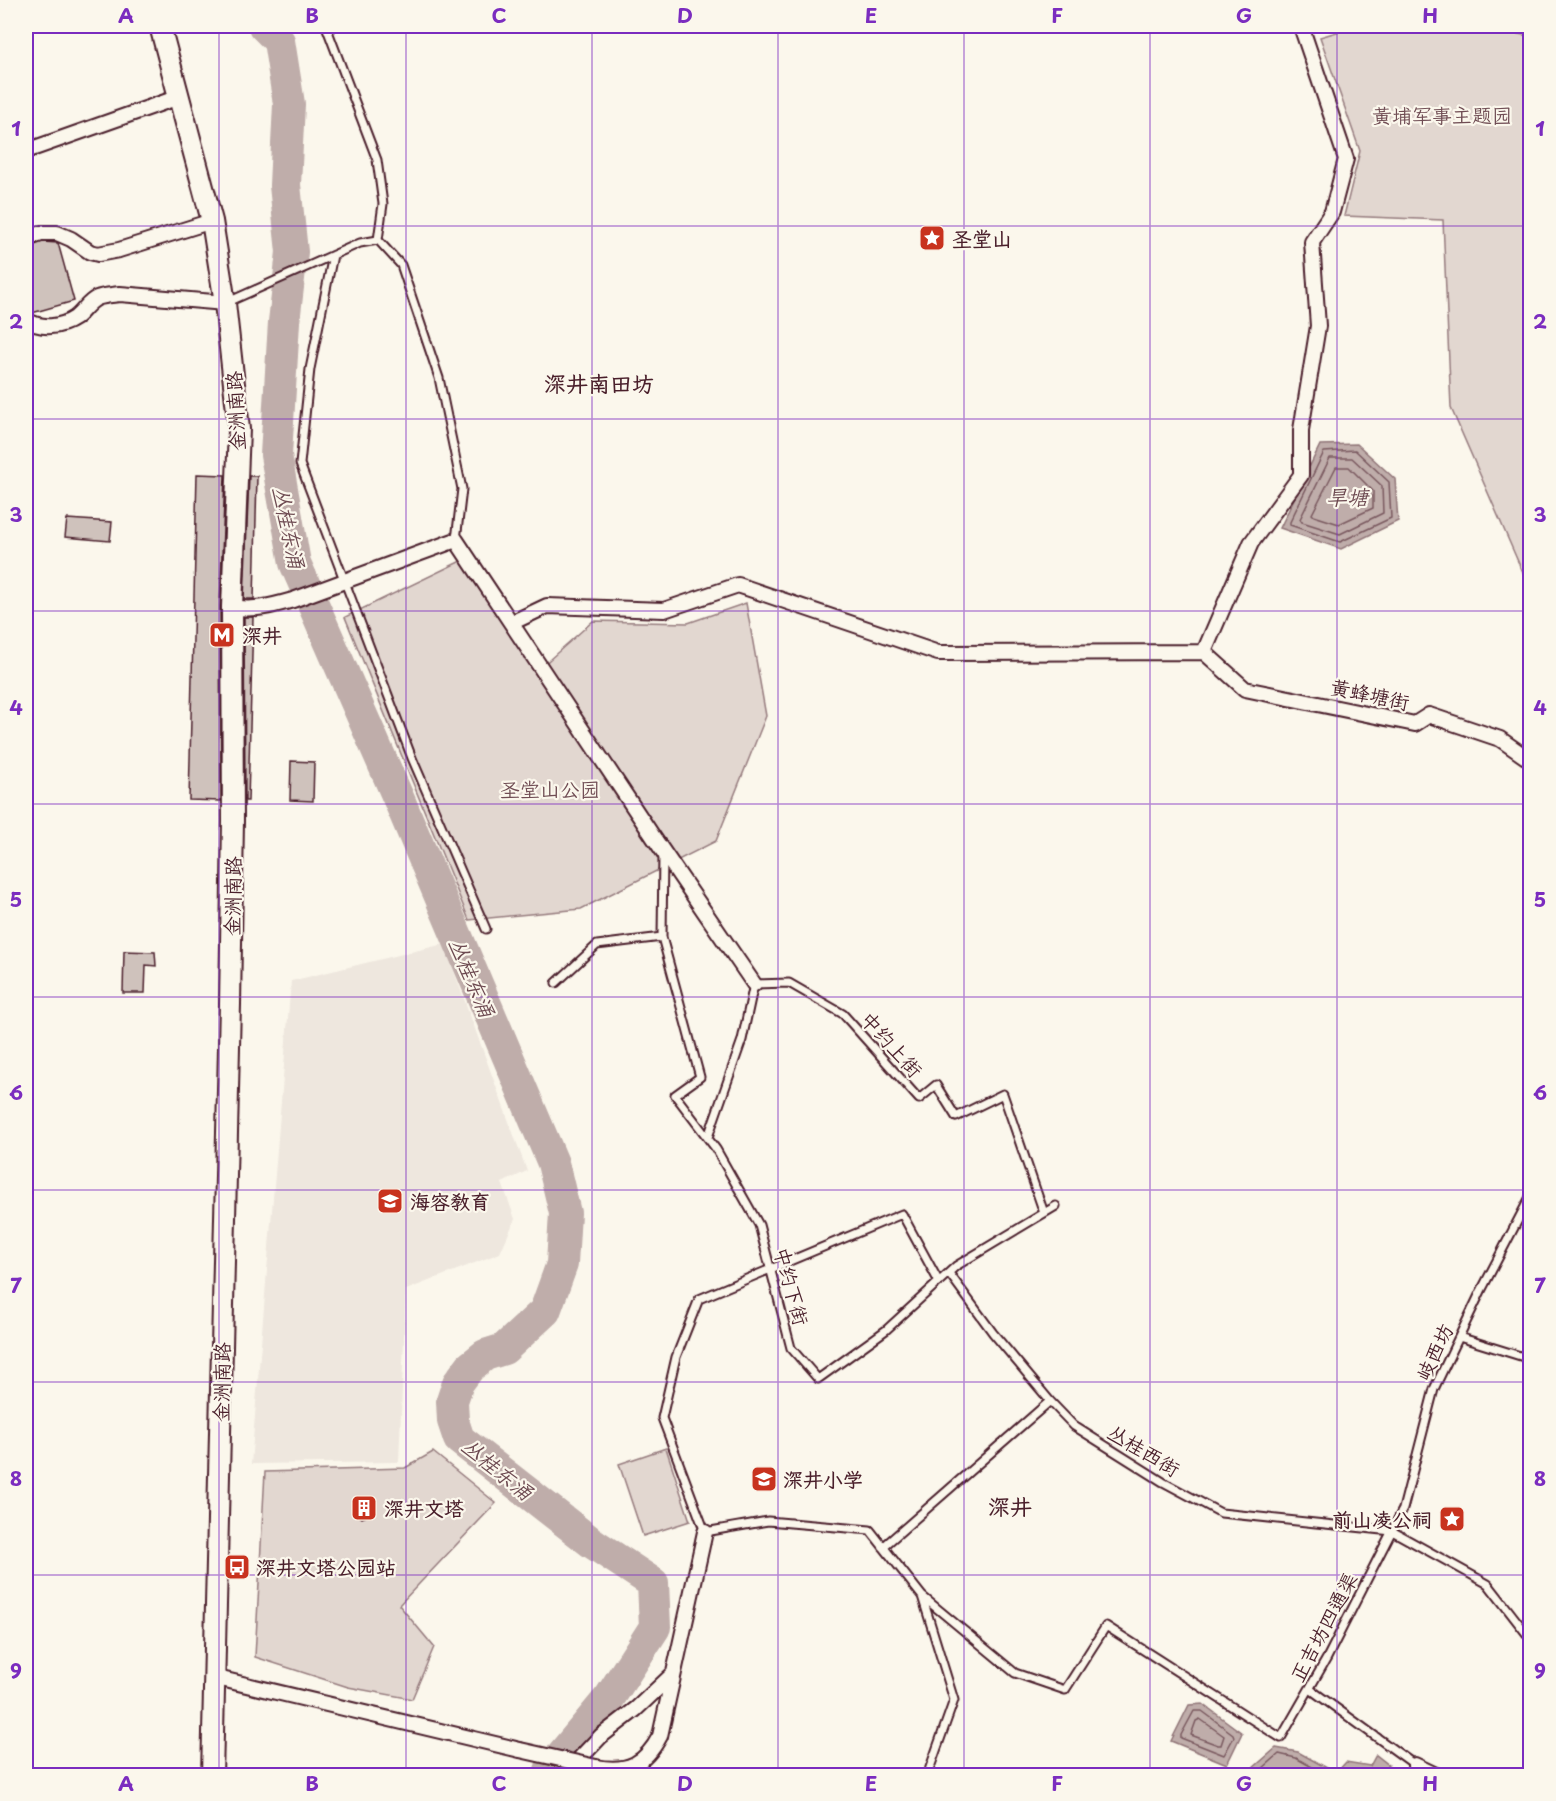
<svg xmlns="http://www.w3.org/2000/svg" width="1556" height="1801" font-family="'Playpen Sans','LXGW WenKai TC',sans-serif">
	<rect width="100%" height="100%" fill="#fbf7ec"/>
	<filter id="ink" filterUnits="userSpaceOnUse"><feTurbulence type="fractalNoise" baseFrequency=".0167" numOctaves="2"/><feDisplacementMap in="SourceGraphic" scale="12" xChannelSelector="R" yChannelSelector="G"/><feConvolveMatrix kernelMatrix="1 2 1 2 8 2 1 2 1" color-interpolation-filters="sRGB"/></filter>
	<g filter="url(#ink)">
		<path fill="#eee7de" d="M 444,944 L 527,1171 L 502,1183 L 515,1219 L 500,1253 L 406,1290 L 399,1462 L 251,1464 L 291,981 Z"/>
		<path fill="#e2d7d0" stroke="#967b7e" stroke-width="1.5" d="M 1357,26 L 1469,26 L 1530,36 L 1530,589 L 1451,408 L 1443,220 L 1344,216 L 1360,151 L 1320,37 Z
			M 461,561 L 540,668 L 593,621 L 688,623 L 746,603 L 766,716 L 716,841 L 581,909 L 469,920 L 345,617 Z
			M 666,1448 L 690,1521 L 643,1536 L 619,1464 Z
			M 433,1452 L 496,1503 L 399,1605 L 434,1647 L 412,1699 L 348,1687 L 255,1657 L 265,1472 L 405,1468 Z"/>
		<path fill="#bfadaa" stroke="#907477" stroke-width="1.5" d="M 1357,444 L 1395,479 L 1398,521 L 1341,549 L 1280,528 L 1320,445 Z
			M 1203,1704 L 1242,1733 L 1227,1764 L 1171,1741 L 1189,1705 Z
			M 1276,1748 L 1298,1752 L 1336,1773 L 1346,1762 L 1370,1766 L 1376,1755 L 1399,1773 L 1397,1776 L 1245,1775 Z"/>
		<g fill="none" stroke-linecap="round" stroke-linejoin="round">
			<path stroke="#79585e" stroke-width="1.5" d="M 1355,450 L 1389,482 L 1391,518 L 1340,542 L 1290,525 L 1290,522 L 1324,452 Z
				M 1330,458 L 1352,458 L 1382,486 L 1383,513 L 1340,534 L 1302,522 L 1300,519 Z
				M 1336,467 L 1349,467 L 1373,491 L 1373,508 L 1339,524 L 1314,516 L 1312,514 Z
				M 1194,1711 L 1202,1711 L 1233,1734 L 1234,1737 L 1224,1755 L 1181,1738 L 1181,1735 Z
				M 1200,1719 L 1224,1736 L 1221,1745 L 1218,1745 L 1191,1735 L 1196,1721 Z
				M 1254,1776 L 1279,1754 L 1296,1758 L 1328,1776"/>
			<path stroke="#bfadaa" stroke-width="32" d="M 264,26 L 279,41 L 289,104 L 285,185 L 292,252 L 284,322 L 276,455 L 295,563 L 400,802 L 553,1163 L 565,1213 L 562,1264 L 545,1311 L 504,1349 L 485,1355 L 470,1367 L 458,1383 L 452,1401 L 453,1421 L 459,1439 L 591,1542 L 653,1583 L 655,1627 L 610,1697 L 551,1768 L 548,1776"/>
		</g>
		<path fill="#cfc2bc" stroke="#4a1f2b" stroke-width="1.5" d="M 43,242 L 58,243 L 74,301 L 32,313 L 26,311 L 26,248 Z
			M 197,474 L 225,475 L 220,607 L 221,801 L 189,800 Z
			M 249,476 L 257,476 L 254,599 L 244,599 Z
			M 67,519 L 112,522 L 110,541 L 65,537 Z
			M 244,617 L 253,617 L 248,801 L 245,801 Z
			M 291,761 L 314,762 L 313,801 L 290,800 Z
			M 124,951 L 155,952 L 156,966 L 146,965 L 145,993 L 123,993 Z
			M 365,1498 L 373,1504 L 372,1514 L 362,1518 L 355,1513 L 356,1502 Z"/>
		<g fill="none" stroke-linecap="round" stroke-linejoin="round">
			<g stroke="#4a1f2b" stroke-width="11">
				<path id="service" d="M 378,240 L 401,265 L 439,378 L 462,489 L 456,540
					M 333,255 L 310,369 L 300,464 L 412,758 L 486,929
					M 228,302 L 360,243 L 378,240 L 383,204 L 377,160 L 326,26
					M 662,937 L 700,1077 L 675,1095 L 716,1149 L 759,1225 L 791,1348 L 818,1379 L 886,1330 L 956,1266 L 1056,1206
					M 556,983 L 597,945 L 662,937 L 663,854
					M 708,1137 L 742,1040 L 754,984 L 789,983 L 843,1014 L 919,1099 L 936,1085 L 956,1117 L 1003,1094 L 1044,1213
					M 949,1273 L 993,1333 L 1050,1401 L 1074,1426 L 1163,1482 L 1221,1513 L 1392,1531 L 1488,1584 L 1530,1638
					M 1459,1337 L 1530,1359
					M 883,1547 L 1050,1401
					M 922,1596 L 1015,1673 L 1065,1690 L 1106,1626 L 1281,1738 L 1327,1658 L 1403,1509 L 1434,1389 L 1481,1291 L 1530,1197
					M 1310,1689 L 1415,1765
					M 927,1776 L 954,1700 L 922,1596 L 870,1530 L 768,1521 L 705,1532 L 662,1418 L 676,1357 L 699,1299 L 902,1214 L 939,1282"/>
			</g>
			<g stroke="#4a1f2b" stroke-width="18">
				<path id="minor" d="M 26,151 L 179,97
					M 26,239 L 41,233 L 57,233 L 71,239 L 90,252 L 98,254 L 119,250 L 212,221
					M 26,320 C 41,329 60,328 75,318 C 83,312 88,302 97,298 C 104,295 113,295 120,294 L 225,303
					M 232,607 C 254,611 272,606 293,600 L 456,540 L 654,838 L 754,984
					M 511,623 L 547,606 L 664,610 L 738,585 L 938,653 L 1204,652
					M 1204,652 L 1251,543 L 1301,475 L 1301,430 L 1318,326 L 1312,242 L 1332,212 L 1346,159 L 1301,26
					M 1204,652 L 1245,689 L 1415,724 L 1429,715 L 1500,739 L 1530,760
					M 213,1677 L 520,1750
					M 1415,1765 L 1438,1776
					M 596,1767 C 628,1773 645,1764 660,1736 L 705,1532
					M 563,1776 L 601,1736 L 636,1709 L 673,1674"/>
			</g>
			<g stroke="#4a1f2b" stroke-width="24">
				<path id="secondary" d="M 160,26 L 212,221 L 225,303 L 239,429 L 232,607 L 233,821 L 230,1004 L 212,1776"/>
			</g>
			<use href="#service" stroke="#fbf7ec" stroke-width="7"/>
			<use href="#minor" stroke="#fbf7ec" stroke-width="14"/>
			<use href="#secondary" stroke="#fbf7ec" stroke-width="20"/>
			<g stroke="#4a1f2b" stroke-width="18" stroke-linecap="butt">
				<path id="minor-bridge" d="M 520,1750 L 596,1767"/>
			</g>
			<use href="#minor-bridge" stroke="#fbf7ec" stroke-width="14"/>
		</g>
	</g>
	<path fill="none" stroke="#7b2cbf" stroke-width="1.5" stroke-opacity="0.55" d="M 219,26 L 219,1776M 406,26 L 406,1776M 592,26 L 592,1776M 778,26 L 778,1776M 964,26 L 964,1776M 1150,26 L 1150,1776M 1337,26 L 1337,1776M 26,226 L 1530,226M 26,419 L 1530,419M 26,611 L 1530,611M 26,804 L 1530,804M 26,997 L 1530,997M 26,1190 L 1530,1190M 26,1382 L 1530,1382M 26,1575 L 1530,1575"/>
	<defs>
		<g id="sight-square" transform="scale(1.35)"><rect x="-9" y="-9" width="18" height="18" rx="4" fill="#c8321e" stroke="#fbf7ec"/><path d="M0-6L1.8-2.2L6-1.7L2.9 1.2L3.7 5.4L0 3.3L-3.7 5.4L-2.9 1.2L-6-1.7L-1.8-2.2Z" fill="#fff"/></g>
		<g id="metro-square" transform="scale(1.35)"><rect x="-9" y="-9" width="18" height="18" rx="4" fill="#c8321e" stroke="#fbf7ec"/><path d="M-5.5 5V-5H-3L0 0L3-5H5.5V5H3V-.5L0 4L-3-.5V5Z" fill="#fff"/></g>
		<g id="school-square" transform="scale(1.35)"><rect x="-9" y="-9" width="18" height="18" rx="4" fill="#c8321e" stroke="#fbf7ec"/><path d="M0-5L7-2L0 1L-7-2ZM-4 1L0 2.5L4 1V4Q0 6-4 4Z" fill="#fff"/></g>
		<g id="building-square" transform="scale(1.35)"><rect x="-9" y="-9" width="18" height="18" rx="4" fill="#c8321e" stroke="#fbf7ec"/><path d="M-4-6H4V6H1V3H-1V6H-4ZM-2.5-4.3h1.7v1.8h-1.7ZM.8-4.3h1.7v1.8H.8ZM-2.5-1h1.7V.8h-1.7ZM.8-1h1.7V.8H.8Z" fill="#fff"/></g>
		<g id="bus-square" transform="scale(1.35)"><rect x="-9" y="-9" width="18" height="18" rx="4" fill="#c8321e" stroke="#fbf7ec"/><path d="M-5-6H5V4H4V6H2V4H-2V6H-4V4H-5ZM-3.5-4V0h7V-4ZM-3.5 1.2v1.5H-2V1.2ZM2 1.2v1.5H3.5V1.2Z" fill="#fff"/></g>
	</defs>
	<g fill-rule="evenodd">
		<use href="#sight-square" x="932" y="238"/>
		<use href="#metro-square" x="222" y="635"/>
		<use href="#school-square" x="390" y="1201"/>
		<use href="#school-square" x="764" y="1479"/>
		<use href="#building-square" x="364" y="1508"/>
		<use href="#sight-square" x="1452" y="1519"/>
		<use href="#bus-square" x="237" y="1567"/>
	</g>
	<g text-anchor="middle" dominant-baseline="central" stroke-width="4.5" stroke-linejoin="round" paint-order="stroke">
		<g font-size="20" fill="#704d54" stroke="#fbf7ec">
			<text x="1442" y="115">黄埔军事主题园</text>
			<text x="550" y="789">圣堂山公园</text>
		</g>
		<g font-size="20" font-weight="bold" fill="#4a1f2b" stroke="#fbf7ec" text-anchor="start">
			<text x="952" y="238">圣堂山</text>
			<text x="242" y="635">深井</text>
			<text x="410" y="1201">海容教育</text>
			<text x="783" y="1479">深井小学</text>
			<text x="384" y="1508">深井文塔</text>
			<text x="1432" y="1519" text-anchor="end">前山凌公祠</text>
			<text x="256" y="1567">深井文塔公园站</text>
		</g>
		<g font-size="20" fill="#4a1f2b" stroke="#fbf7ec">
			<text transform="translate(235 411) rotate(-93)">金洲南路</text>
			<text transform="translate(1370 694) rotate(12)">黄蜂塘街</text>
			<text transform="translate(232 896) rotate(-89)">金洲南路</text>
			<text transform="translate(892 1044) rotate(48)">中约上街</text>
			<text transform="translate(792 1286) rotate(75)">中约下街</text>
			<text transform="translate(1434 1352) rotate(-65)">岐西坊</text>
			<text transform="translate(221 1382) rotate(-89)">金洲南路</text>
			<text transform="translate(1144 1450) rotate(31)">丛桂西街</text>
			<text transform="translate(1323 1627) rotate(-62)">正吉坊四通渠</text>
		</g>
		<g font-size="21" font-style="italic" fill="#6d4a51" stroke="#fbf7ec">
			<text x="1347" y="496">旱塘</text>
			<text transform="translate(290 527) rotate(78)">丛桂东涌</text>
			<text transform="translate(473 977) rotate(67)">丛桂东涌</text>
			<text transform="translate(498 1468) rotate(39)">丛桂东涌</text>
		</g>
		<g font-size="22" font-weight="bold" fill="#4a1f2b" stroke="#fbf7ec">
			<text x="599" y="382">深井南田坊</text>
			<text x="1010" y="1505">深井</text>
		</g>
	</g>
	<rect width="1556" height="1801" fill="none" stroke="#fbf7ec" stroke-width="66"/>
	<rect x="33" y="33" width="1490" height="1735" fill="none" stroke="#7b2cbf" stroke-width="2"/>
	<g font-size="20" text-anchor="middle" font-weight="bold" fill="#7b2cbf">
		<text x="126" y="23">A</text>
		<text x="312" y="23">B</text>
		<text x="499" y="23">C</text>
		<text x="685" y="23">D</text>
		<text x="871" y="23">E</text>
		<text x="1057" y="23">F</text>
		<text x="1244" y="23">G</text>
		<text x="1430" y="23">H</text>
		<text x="16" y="136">1</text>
		<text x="1540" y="136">1</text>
		<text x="16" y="329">2</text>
		<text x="1540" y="329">2</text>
		<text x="16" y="522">3</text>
		<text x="1540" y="522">3</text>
		<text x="16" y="715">4</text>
		<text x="1540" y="715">4</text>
		<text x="16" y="907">5</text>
		<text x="1540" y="907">5</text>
		<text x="16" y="1100">6</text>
		<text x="1540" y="1100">6</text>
		<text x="16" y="1293">7</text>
		<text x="1540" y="1293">7</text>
		<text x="16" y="1486">8</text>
		<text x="1540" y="1486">8</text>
		<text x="16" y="1678">9</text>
		<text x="1540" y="1678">9</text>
		<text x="126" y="1791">A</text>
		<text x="312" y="1791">B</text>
		<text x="499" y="1791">C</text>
		<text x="685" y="1791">D</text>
		<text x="871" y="1791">E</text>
		<text x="1057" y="1791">F</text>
		<text x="1244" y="1791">G</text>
		<text x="1430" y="1791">H</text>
	</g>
</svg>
